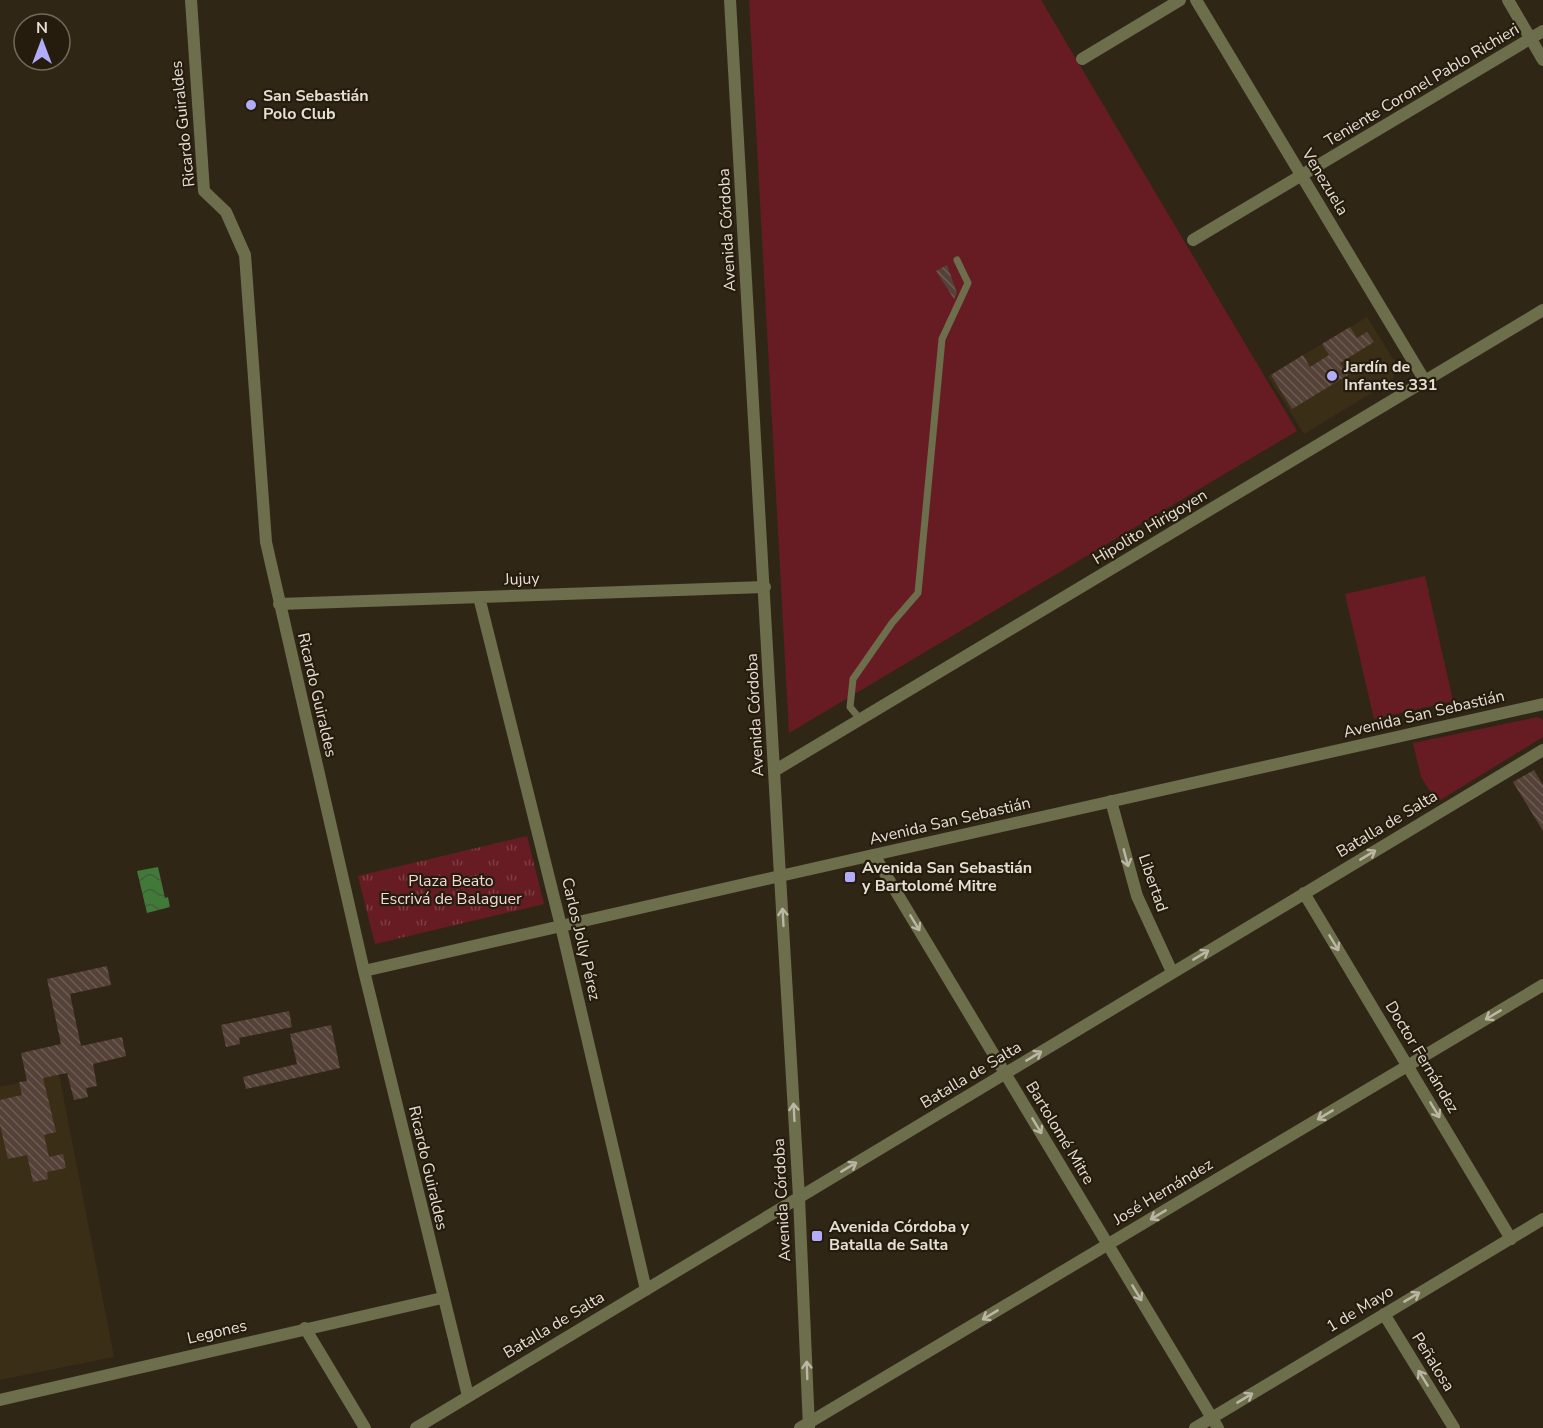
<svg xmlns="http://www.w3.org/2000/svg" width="1543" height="1428" font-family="'Nunito Sans',sans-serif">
	<defs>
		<pattern id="park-tufts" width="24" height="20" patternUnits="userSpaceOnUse" patternTransform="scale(1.5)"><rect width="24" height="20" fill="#671c24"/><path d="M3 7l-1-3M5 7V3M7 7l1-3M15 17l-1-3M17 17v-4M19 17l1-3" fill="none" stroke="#7d3d43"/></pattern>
		<pattern id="water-waves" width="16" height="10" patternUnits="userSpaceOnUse" patternTransform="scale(1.5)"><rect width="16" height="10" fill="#417939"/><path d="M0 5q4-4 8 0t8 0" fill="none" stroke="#435e3c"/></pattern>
		<pattern id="building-back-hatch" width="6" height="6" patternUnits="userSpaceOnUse" patternTransform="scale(1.5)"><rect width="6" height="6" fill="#544137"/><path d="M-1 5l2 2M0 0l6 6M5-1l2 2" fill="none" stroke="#6c5c53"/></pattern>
	</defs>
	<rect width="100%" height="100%" fill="#302616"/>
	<path fill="#3b2e17" d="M 1367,317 L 1396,364 L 1393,380 L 1304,434 L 1268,376 Z
		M 59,1074 L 114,1357 L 0,1380 L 0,1087 Z"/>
	<path fill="#671c24" d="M 749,0 L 1041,0 L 1297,431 L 789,733 Z
		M 1425,576 L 1453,701 L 1374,719 L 1345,594 Z
		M 1538,717 L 1543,720 L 1543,737 L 1437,802 L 1421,777 L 1413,743 Z"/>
	<path fill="url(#park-tufts)" d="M 527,836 L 544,904 L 375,944 L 358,876 Z"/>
	<path fill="url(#water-waves)" d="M 158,867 L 165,898 L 168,897 L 170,907 L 147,913 L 137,871 Z"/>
	<path fill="url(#building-back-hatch)" d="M 947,265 L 957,293 L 954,299 L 936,271 Z
		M 1350,327 L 1357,338 L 1367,332 L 1374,342 L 1340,363 L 1348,375 L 1292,409 L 1271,375 L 1303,355 L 1310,367 L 1329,355 L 1322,344 Z
		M 1534,770 L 1543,785 L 1543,831 L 1513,782 Z
		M 107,966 L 111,985 L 70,994 L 81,1046 L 122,1037 L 126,1056 L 93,1064 L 97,1086 L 86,1088 L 88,1097 L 74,1100 L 67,1073 L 43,1078 L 56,1132 L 44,1135 L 49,1157 L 63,1154 L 66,1168 L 47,1172 L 48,1179 L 33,1182 L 27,1155 L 8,1159 L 0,1125 L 0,1100 L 22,1095 L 19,1082 L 27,1081 L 21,1053 L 61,1044 L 47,979 Z
		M 289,1011 L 292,1027 L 239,1038 L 240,1044 L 226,1047 L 221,1025 Z
		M 331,1025 L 340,1068 L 246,1089 L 243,1077 L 297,1064 L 290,1034 Z"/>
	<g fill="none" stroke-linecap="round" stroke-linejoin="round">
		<path stroke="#6d6e4c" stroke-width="7" d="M 860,719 L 850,707 L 853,679 L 892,623 L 918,593 L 942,339 L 968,283 L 957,260"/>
		<path stroke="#6d6e4c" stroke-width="12" d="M 191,0 L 204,191 L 226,212 L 245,255 L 266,542 L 364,971 L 468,1396
			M 1196,0 L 1425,381
			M 1508,0 L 1543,60
			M 1082,59 L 1180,0
			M 1193,240 L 1543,31
			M 479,597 L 561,926 L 646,1290
			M 279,604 L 765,587
			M 774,771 L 1543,310
			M 1111,801 L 1137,896 L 1172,972
			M 874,855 L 1218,1428
			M 1304,893 L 1511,1239
			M 364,971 L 780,876 L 730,0
			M 1384,1314 L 1454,1428
			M 305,1328 L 365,1428
			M 0,1400 L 442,1298
			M 416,1428 L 1543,750
			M 800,1428 L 1543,985
			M 1195,1428 L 1543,1219"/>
		<path stroke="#6d6e4c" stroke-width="12" d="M 809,1428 L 799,1197 L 780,876 L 1543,704"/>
	</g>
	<defs><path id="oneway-shaft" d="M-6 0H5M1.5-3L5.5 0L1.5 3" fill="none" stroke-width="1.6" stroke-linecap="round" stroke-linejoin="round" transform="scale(1.5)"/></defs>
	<g stroke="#bbb7a4">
		<use href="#oneway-shaft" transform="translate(1368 855) rotate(-31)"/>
		<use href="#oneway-shaft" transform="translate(1126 858) rotate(75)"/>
		<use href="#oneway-shaft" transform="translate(783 917) rotate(-93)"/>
		<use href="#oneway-shaft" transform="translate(915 923) rotate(59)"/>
		<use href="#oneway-shaft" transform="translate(1334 943) rotate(59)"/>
		<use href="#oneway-shaft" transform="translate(1201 955) rotate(-31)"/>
		<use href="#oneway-shaft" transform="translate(1493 1015) rotate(149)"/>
		<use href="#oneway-shaft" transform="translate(1034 1056) rotate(-31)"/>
		<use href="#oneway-shaft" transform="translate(1435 1110) rotate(59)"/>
		<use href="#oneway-shaft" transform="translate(794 1112) rotate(-93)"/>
		<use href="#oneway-shaft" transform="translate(1325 1115) rotate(149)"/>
		<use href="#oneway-shaft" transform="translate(1037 1126) rotate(59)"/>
		<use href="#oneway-shaft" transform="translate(849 1167) rotate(-31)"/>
		<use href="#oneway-shaft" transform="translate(1158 1215) rotate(149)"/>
		<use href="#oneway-shaft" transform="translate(1137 1293) rotate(59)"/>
		<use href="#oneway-shaft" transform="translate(1412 1297) rotate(-31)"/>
		<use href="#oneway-shaft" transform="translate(990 1315) rotate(149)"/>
		<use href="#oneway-shaft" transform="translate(807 1370) rotate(-92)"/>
		<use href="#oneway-shaft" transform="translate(1423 1378) rotate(-122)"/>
		<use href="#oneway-shaft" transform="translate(1245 1398) rotate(-31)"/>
	</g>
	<g fill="#b2adf9" stroke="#261c0d" stroke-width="2">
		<circle cx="251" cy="105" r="6"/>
		<circle cx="1332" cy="376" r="6"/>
		<rect x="844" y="871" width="12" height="12" rx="3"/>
		<rect x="811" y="1230" width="12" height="12" rx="3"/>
	</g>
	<g text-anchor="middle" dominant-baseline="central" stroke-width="4.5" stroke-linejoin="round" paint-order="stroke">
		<g font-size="16" fill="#e5dfd4" stroke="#261c0d">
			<text transform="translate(1422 85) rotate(-31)">Teniente Coronel Pablo Richieri</text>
			<text transform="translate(183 124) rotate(-96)">Ricardo Guiraldes</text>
			<text transform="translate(1325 182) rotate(59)">Venezuela</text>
			<text transform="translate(727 230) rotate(-93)">Avenida Córdoba</text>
			<text transform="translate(1150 527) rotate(-31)">Hipolito Hirigoyen</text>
			<text transform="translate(522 579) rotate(-2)">Jujuy</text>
			<text transform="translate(317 695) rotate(77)">Ricardo Guiraldes</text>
			<text transform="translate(1424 714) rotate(-13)">Avenida San Sebastián</text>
			<text transform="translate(755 715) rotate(-93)">Avenida Córdoba</text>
			<text transform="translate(950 821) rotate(-13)">Avenida San Sebastián</text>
			<text transform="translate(1387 824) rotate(-31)">Batalla de Salta</text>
			<text transform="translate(1153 883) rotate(71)">Libertad</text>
			<text transform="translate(581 939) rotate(77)">Carlos Jolly Pérez</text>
			<text transform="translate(1422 1057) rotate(59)">Doctor Fernández</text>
			<text transform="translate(971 1075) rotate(-31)">Batalla de Salta</text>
			<text transform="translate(1060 1133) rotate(59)">Bartolomé Mitre</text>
			<text transform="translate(428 1168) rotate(77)">Ricardo Guiraldes</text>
			<text transform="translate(1163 1192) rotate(-31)">José Hernández</text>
			<text transform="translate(782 1200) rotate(-93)">Avenida Córdoba</text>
			<text transform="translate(1360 1309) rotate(-31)">1 de Mayo</text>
			<text transform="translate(554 1325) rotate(-31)">Batalla de Salta</text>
			<text transform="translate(217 1332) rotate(-13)">Legones</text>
			<text transform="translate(1433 1362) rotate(58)">Peñalosa</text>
		</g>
		<g font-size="16" font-weight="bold" fill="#e5dfd4" stroke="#261c0d" text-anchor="start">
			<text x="263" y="96">San Sebastián<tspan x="263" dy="18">Polo Club</tspan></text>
			<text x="1344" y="367">Jardín de<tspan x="1344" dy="18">Infantes 331</tspan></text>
			<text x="862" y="868">Avenida San Sebastián<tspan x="862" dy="18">y Bartolomé Mitre</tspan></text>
			<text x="829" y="1227">Avenida Córdoba y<tspan x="829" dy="18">Batalla de Salta</tspan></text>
		</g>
		<g font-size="16" fill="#f2d8d8" stroke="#261c0d">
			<text x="451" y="881">Plaza Beato<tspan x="451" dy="18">Escrivá de Balaguer</tspan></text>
		</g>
	</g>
	<g transform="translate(42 42)"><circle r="28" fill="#261c0d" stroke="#726a5d" stroke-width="1.5"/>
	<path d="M0-4.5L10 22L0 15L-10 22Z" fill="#b2adf9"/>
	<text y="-9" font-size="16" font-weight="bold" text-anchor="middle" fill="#e5dfd4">N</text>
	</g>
</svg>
